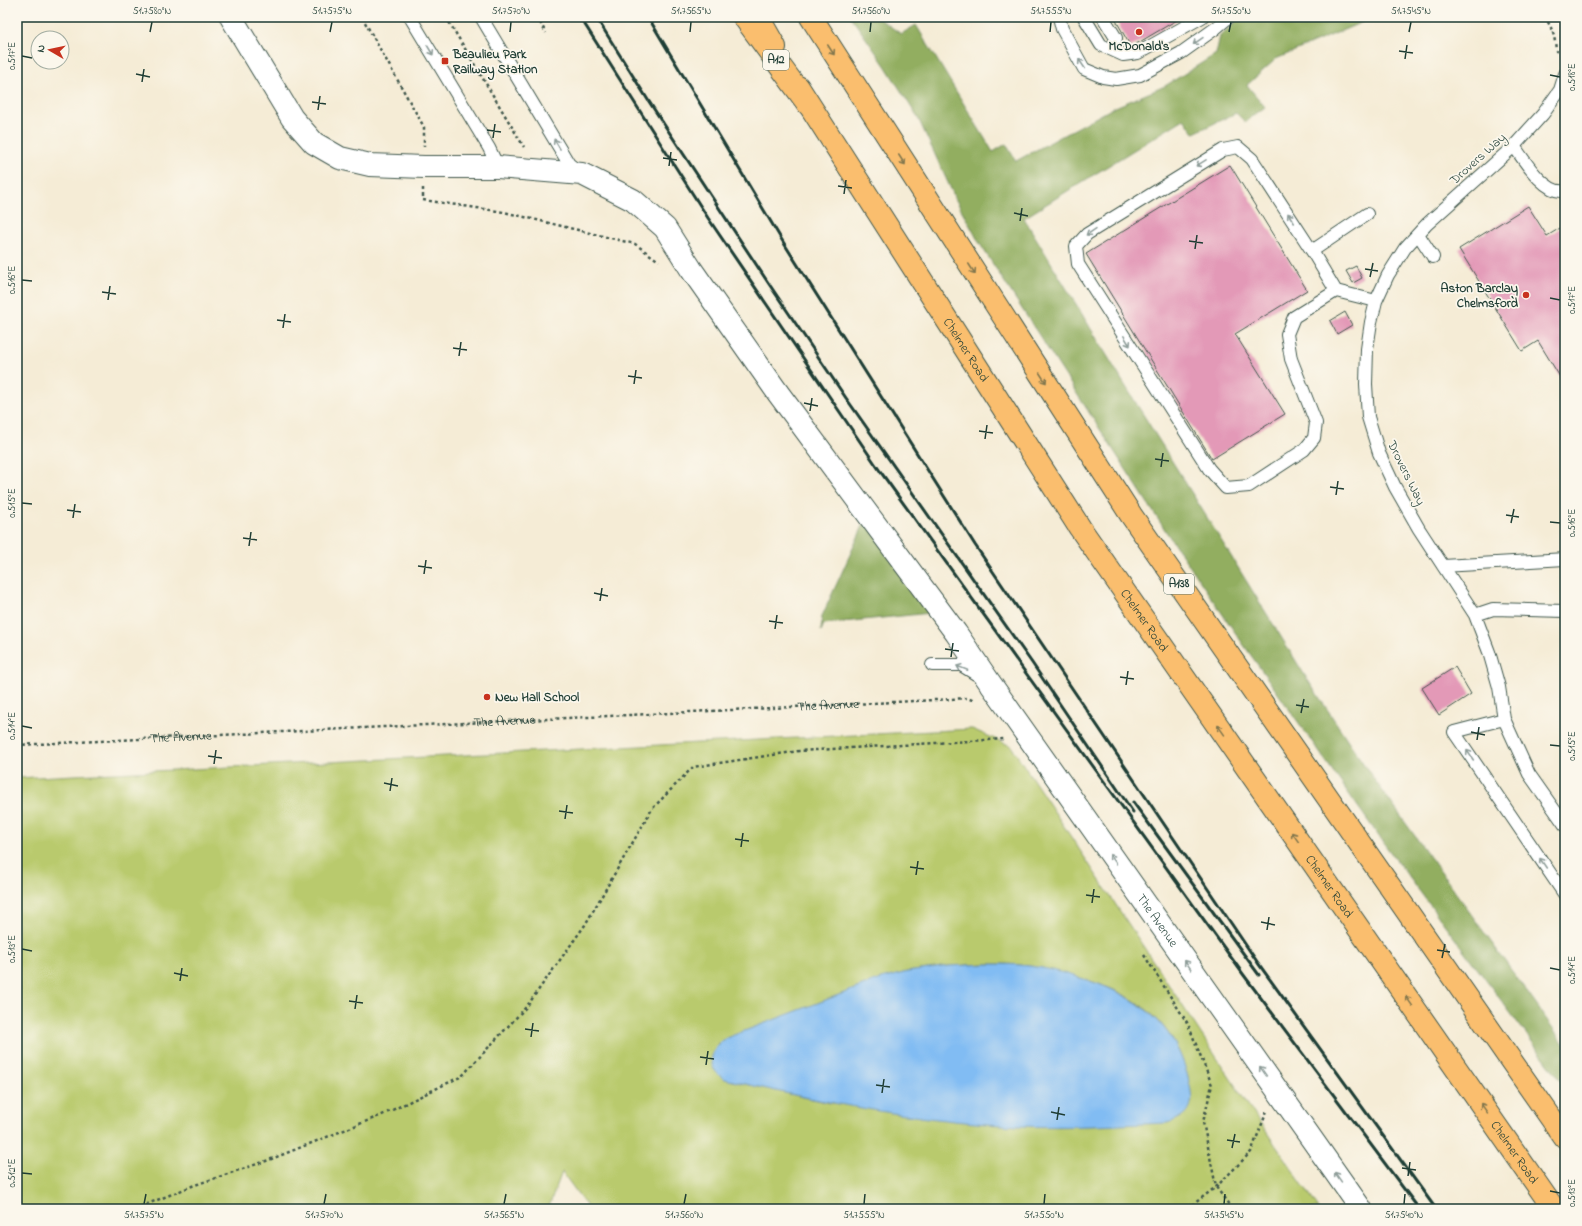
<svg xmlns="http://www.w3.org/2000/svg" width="1582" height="1226" font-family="'Indie Flower',sans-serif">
	<rect width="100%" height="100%" fill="#fbf7ec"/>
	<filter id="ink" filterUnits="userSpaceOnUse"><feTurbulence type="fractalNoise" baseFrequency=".025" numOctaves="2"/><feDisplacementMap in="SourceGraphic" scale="8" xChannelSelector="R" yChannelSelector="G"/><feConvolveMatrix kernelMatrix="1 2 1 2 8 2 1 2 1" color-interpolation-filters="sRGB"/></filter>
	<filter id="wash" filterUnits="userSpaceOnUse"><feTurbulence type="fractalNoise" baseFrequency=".012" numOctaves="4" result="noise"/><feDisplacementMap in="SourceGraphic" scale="16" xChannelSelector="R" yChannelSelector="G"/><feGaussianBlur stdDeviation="0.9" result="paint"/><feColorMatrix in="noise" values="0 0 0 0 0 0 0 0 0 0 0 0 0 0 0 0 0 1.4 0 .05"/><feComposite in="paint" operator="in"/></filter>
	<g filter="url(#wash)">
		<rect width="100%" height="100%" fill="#f5ecd6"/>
		<path fill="#b9ca6d" stroke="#6c8450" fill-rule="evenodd" d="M 972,729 L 1011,746 L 1246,1102 L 1319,1209 L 1251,1209 L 1250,1207 L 1248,1209 L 589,1209 L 562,1172 L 548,1209 L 17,1209 L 17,778 ZM 987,964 C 1001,964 1016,964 1030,966 C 1043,968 1055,972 1068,975 C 1140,992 1182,1024 1192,1101 L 830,1103 L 725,1079 L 718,1044 L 727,1038 L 878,980 L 907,972 L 949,966 Z"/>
		<path fill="#92ae60" stroke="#58764a" d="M 851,17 L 877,17 L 901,34 L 916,25 L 993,152 L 1006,144 L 1016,161 L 1113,108 L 1165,86 L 1216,54 L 1220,36 L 1241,17 L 1374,17 L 1276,59 L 1247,85 L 1265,107 L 1245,122 L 1236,113 L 1194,133 L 1184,119 L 1024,218 L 1123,382 L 1309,682 L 1369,772 L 1565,1045 L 1565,1086 L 1385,845 L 1243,644 L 1169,536 L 980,244 L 956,200 L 918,118 L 886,67 Z
			M 873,504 L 950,611 L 824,624 L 821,631 L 822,616 Z"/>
		<path fill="#81bcf3" stroke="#507c94" d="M 987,964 C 1001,964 1016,964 1030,966 C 1046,968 1062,972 1077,977 C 1136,994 1177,1022 1190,1086 C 1195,1108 1188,1117 1167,1123 C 1117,1125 1068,1128 1018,1126 C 919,1121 822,1103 725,1079 C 705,1068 709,1050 726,1038 L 878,980 L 907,972 L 949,966 Z"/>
		<g id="blocks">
			<path fill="#e399b7" d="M 1114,17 L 1182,17 L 1131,47 Z
				M 1230,165 L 1307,290 L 1235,334 L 1285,414 L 1212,459 L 1086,254 Z
				M 1528,206 L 1547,236 L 1565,225 L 1565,385 L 1538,341 L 1522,351 L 1459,249 Z
				M 1356,266 L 1362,278 L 1353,283 L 1346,271 Z
				M 1345,312 L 1352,325 L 1337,334 L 1330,321 Z
				M 1455,667 L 1471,694 L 1439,715 L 1422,688 Z"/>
		</g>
	</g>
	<g filter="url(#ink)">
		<use href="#blocks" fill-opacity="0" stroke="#3f574c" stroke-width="1"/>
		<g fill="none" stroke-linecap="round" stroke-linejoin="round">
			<g stroke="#3f574c" stroke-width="14">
				<path id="service" d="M 410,17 L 489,148 L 498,167
					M 481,17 L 569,164 L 579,172
					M 1059,17 L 1062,29 L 1084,69 L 1103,77 L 1116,79 L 1140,75 L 1181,53 L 1216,28 L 1229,17
					M 1084,17 L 1101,45 L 1123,55 L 1138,53 L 1202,17
					M 1103,17 L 1116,38 L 1113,50
					M 1565,74 L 1560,90 L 1543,114 L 1514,146 L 1427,224 L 1405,248 L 1388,275 L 1376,301 L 1371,322 L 1367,349 L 1366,384 L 1368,417 L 1379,453 L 1395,487 L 1419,529 L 1475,615 L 1489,652 L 1499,687 L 1504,719 L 1529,774 L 1565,825
					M 1514,146 C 1524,160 1545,195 1565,191
					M 1367,214 L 1312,251 L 1336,291 L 1376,301
					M 1418,234 L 1433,257
					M 1312,251 L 1252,159 L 1238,147 L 1223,150 L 1087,234 L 1076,246 L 1078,264 L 1209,469 L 1226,488 L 1249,486 L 1304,450 L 1314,438 L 1316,423 L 1291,359 L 1287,334 L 1294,317 L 1336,291
					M 1443,566 L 1565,559
					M 1475,615 L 1493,609 L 1565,611
					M 932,665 L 961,665 L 982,678
					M 1504,719 L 1454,732 L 1565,895"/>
			</g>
			<g stroke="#3f574c" stroke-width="24">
				<g id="minor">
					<path id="s2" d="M 231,17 L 292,118 L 314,143 L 340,158 L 370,165 L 424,167 L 498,167 L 582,174 L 633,200 L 665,228 L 691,269 L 778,393 L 956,633 L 990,683 L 1361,1209"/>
				</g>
			</g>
			<g stroke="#3f574c" stroke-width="24">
				<g id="primary">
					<path d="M 758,17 L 775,47"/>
					<path d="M 811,17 L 1131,515 L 1565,1138"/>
					<path id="s3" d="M 798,87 L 1080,528 L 1554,1209"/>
				</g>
			</g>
			<g stroke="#3f574c" stroke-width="24">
				<path id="trunk" d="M 744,17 L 808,104"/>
			</g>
			<g stroke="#3f574c" stroke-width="2.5" stroke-dasharray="3 3" stroke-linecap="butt">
				<path d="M 362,17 L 424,127 L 424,147"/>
				<path d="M 446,17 L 524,147"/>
				<path d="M 537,17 L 546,33"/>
				<path d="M 1544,17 C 1553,27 1555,38 1556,51 L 1565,53"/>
				<path d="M 423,188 L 423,200 L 504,212 L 635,244 L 659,261"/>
				<path id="s1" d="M 17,745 L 935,700 L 967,698 L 975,701"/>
				<path d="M 1144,955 L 1188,1024 L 1212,1085 L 1203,1122 L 1216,1187 L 1232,1209"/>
				<path d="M 135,1209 L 192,1186 L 269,1160 L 382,1115 L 462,1076 L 527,1006 L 585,925 L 652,809 L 693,767 L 799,751 L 1004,739"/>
				<path d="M 1187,1209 L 1216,1187 L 1251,1152 L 1267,1111"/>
			</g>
			<use href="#service" stroke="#fff" stroke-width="12"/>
			<use href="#minor" stroke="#fff" stroke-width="22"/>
			<use href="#primary" stroke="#fabe6e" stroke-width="22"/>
			<use href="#trunk" stroke="#fabe6e" stroke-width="22"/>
			<path stroke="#1f3d34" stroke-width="3" d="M 580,17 L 708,218 L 880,471 L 1243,974 L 1419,1209
				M 596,17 L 648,100 L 769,284 L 846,398 L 1032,663 L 1133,812
				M 648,17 L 780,237 L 975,545 L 1258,963 L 1436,1209
				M 1133,802 L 1259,975"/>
		</g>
		<defs><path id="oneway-shaft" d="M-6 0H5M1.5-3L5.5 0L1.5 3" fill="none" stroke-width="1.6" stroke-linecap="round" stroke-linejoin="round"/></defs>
		<g stroke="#8f9e9a">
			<use href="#oneway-shaft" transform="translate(1198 41) rotate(145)"/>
			<use href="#oneway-shaft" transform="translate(430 50) rotate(59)"/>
			<use href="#oneway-shaft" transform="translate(1082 64) rotate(-124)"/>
			<use href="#oneway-shaft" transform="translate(557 144) rotate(-121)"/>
			<use href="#oneway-shaft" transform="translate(1201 163) rotate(148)"/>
			<use href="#oneway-shaft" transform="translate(1291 218) rotate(-123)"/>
			<use href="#oneway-shaft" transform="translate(1091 232) rotate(146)"/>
			<use href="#oneway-shaft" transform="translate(1127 341) rotate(58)"/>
			<use href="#oneway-shaft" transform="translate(962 668) rotate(-158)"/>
			<use href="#oneway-shaft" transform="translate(1470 755) rotate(-124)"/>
			<use href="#oneway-shaft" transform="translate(1113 859) rotate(-125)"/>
			<use href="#oneway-shaft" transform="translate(1543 863) rotate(-124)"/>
			<use href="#oneway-shaft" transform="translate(1188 965) rotate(-125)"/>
			<use href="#oneway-shaft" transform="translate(1263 1071) rotate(-125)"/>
			<use href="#oneway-shaft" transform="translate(1338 1177) rotate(-125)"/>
		</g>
		<g stroke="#82774e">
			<use href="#oneway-shaft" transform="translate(831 50) rotate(57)"/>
			<use href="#oneway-shaft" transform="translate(902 160) rotate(57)"/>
			<use href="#oneway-shaft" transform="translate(972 269) rotate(57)"/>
			<use href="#oneway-shaft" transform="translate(1043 378) rotate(57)"/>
			<use href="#oneway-shaft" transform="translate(1221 730) rotate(-125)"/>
			<use href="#oneway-shaft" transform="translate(1295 837) rotate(-125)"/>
			<use href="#oneway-shaft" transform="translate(1409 1001) rotate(-125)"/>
			<use href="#oneway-shaft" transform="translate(1484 1108) rotate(-125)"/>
		</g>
	</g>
	<path fill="none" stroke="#1f3d34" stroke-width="1.5" d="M 150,32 L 152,22M 330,32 L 332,22M 510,32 L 511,22M 690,32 L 691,22M 870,32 L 871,22M 1050,32 L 1051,22M 1229,32 L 1231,22M 1409,32 L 1411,22M 1399,51 L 1413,53M 22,56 L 32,58M 1405,59 L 1407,45M 136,74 L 150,77M 1550,75 L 1560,77M 142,82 L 144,69M 312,102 L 326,104M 318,110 L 320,96M 487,130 L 501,132M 493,138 L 495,124M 663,158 L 677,160M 669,166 L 671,152M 838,186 L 852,188M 844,194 L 846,180M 1014,213 L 1028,216M 1020,221 L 1022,208M 1189,241 L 1203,243M 1195,249 L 1197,235M 1365,269 L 1378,271M 1370,277 L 1373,263M 22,280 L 32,281M 102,292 L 116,294M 1550,298 L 1560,300M 108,300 L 110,286M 277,320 L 291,322M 283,328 L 285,314M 453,348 L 467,350M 459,356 L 461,342M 628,376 L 642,378M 634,384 L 636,370M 804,403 L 818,406M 810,411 L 812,398M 979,431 L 993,433M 985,439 L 987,425M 1155,459 L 1169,461M 1161,467 L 1163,453M 1330,487 L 1344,489M 1336,495 L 1338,481M 22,503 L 32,504M 67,510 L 81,512M 1506,515 L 1519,517M 73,518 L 75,504M 1550,522 L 1560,523M 1511,523 L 1514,509M 243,538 L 257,540M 249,546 L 251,532M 418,566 L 432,568M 424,574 L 426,560M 594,593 L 608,596M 600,601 L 602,588M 769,621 L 783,623M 775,629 L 777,615M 945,649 L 959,651M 951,657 L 953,643M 1120,677 L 1134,679M 1126,685 L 1128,671M 1296,705 L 1309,707M 1301,713 L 1304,699M 22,726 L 32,728M 1471,732 L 1485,735M 1477,740 L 1479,727M 1550,745 L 1560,746M 208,756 L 222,758M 214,764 L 216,750M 384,783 L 398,786M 390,791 L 392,778M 559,811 L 573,813M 565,819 L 567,805M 735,839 L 749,841M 741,847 L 743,833M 910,867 L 924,869M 916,875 L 918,861M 1086,895 L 1100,897M 1092,903 L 1094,889M 1261,922 L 1275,925M 1267,930 L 1269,917M 22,949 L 32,951M 1437,950 L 1450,952M 1442,958 L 1445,944M 1550,968 L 1560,970M 174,973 L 188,976M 180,981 L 182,968M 349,1001 L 363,1003M 355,1009 L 357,995M 525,1029 L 539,1031M 531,1037 L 533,1023M 700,1057 L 714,1059M 706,1065 L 708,1051M 876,1085 L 890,1087M 882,1093 L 884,1079M 1051,1112 L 1065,1115M 1057,1120 L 1059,1107M 1227,1140 L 1240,1142M 1232,1148 L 1235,1134M 1402,1168 L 1416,1170M 22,1173 L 32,1174M 1408,1176 L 1410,1162M 1550,1191 L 1560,1193M 144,1204 L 146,1194M 324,1204 L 326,1194M 504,1204 L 506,1194M 684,1204 L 686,1194M 864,1204 L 865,1194M 1044,1204 L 1045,1194M 1224,1204 L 1225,1194M 1404,1204 L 1405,1194"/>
	<g fill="#c8321e" stroke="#fbf7ec" stroke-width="1.5">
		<circle cx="1139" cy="32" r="4"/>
		<rect x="441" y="57" width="8" height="8" rx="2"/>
		<circle cx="1526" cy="295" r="4"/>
		<circle cx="487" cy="697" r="4"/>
	</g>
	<g text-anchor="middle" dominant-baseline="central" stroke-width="3.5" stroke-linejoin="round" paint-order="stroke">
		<g fill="#fbf7ec" stroke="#61756b" stroke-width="1">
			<rect x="763" y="50" width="26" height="20" rx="3"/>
			<rect x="1164" y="574" width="30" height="20" rx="3"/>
		</g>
		<g font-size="12" font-weight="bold" fill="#1f3d34">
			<text x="776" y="60">A12</text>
			<text x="1179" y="584">A138</text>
		</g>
		<g font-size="13" font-weight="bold" fill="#1f3d34" stroke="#fbf7ec" text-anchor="start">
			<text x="1139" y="46" text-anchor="middle">McDonald's</text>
			<text x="453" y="54">Beaulieu Park<tspan x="453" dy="15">Railway Station</tspan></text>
			<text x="1518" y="288" text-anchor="end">Aston Barclay<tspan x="1518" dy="15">Chelmsford</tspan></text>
			<text x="495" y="697">New Hall School</text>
		</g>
		<g font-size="13" fill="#1f3d34" stroke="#fbf7ec">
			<text transform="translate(1478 159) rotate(-42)">Drovers Way</text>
			<text stroke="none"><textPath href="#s3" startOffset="312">Chelmer Road</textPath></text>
			<text transform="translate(1406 473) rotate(64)">Drovers Way</text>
			<text stroke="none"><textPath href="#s3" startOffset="636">Chelmer Road</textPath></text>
			<text stroke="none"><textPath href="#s1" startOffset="812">The Avenue</textPath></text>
			<text stroke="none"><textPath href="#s1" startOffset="488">The Avenue</textPath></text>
			<text stroke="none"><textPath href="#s1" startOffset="164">The Avenue</textPath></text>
			<text stroke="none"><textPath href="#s3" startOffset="960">Chelmer Road</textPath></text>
			<text stroke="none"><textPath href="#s2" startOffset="1374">The Avenue</textPath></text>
			<text stroke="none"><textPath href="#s3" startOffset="1284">Chelmer Road</textPath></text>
		</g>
	</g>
	<rect width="1582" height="1226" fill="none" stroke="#fbf7ec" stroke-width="44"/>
	<g transform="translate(50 50) rotate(279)"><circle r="19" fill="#fbf7ec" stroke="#a3ada2"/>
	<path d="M0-3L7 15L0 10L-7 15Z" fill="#c8321e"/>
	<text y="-6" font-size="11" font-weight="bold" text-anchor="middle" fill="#1f3d34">N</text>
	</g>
	<rect x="22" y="22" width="1538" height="1182" fill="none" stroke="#1f3d34" stroke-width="1.5"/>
	<g font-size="10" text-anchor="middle" fill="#1f3d34">
		<text x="152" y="14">51.7580°N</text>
		<text x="332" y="14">51.7575°N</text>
		<text x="511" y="14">51.7570°N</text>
		<text x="691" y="14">51.7565°N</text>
		<text x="871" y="14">51.7560°N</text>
		<text x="1051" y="14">51.7555°N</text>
		<text x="1231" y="14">51.7550°N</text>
		<text x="1411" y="14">51.7545°N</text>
		<text transform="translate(11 56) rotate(-90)" y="4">0.517°E</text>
		<text transform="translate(1571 77) rotate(-90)" y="4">0.518°E</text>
		<text transform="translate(11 280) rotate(-90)" y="4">0.516°E</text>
		<text transform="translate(1571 300) rotate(-90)" y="4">0.517°E</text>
		<text transform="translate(11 503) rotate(-90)" y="4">0.515°E</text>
		<text transform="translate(1571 523) rotate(-90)" y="4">0.516°E</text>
		<text transform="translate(11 726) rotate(-90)" y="4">0.514°E</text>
		<text transform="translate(1571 746) rotate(-90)" y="4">0.515°E</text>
		<text transform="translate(11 949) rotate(-90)" y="4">0.513°E</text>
		<text transform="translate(1571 970) rotate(-90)" y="4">0.514°E</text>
		<text transform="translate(11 1173) rotate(-90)" y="4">0.512°E</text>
		<text transform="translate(1571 1193) rotate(-90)" y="4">0.513°E</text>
		<text x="144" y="1218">51.7575°N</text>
		<text x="324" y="1218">51.7570°N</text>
		<text x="504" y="1218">51.7565°N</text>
		<text x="684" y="1218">51.7560°N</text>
		<text x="864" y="1218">51.7555°N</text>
		<text x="1044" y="1218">51.7550°N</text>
		<text x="1224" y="1218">51.7545°N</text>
		<text x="1404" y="1218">51.7540°N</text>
	</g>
</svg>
